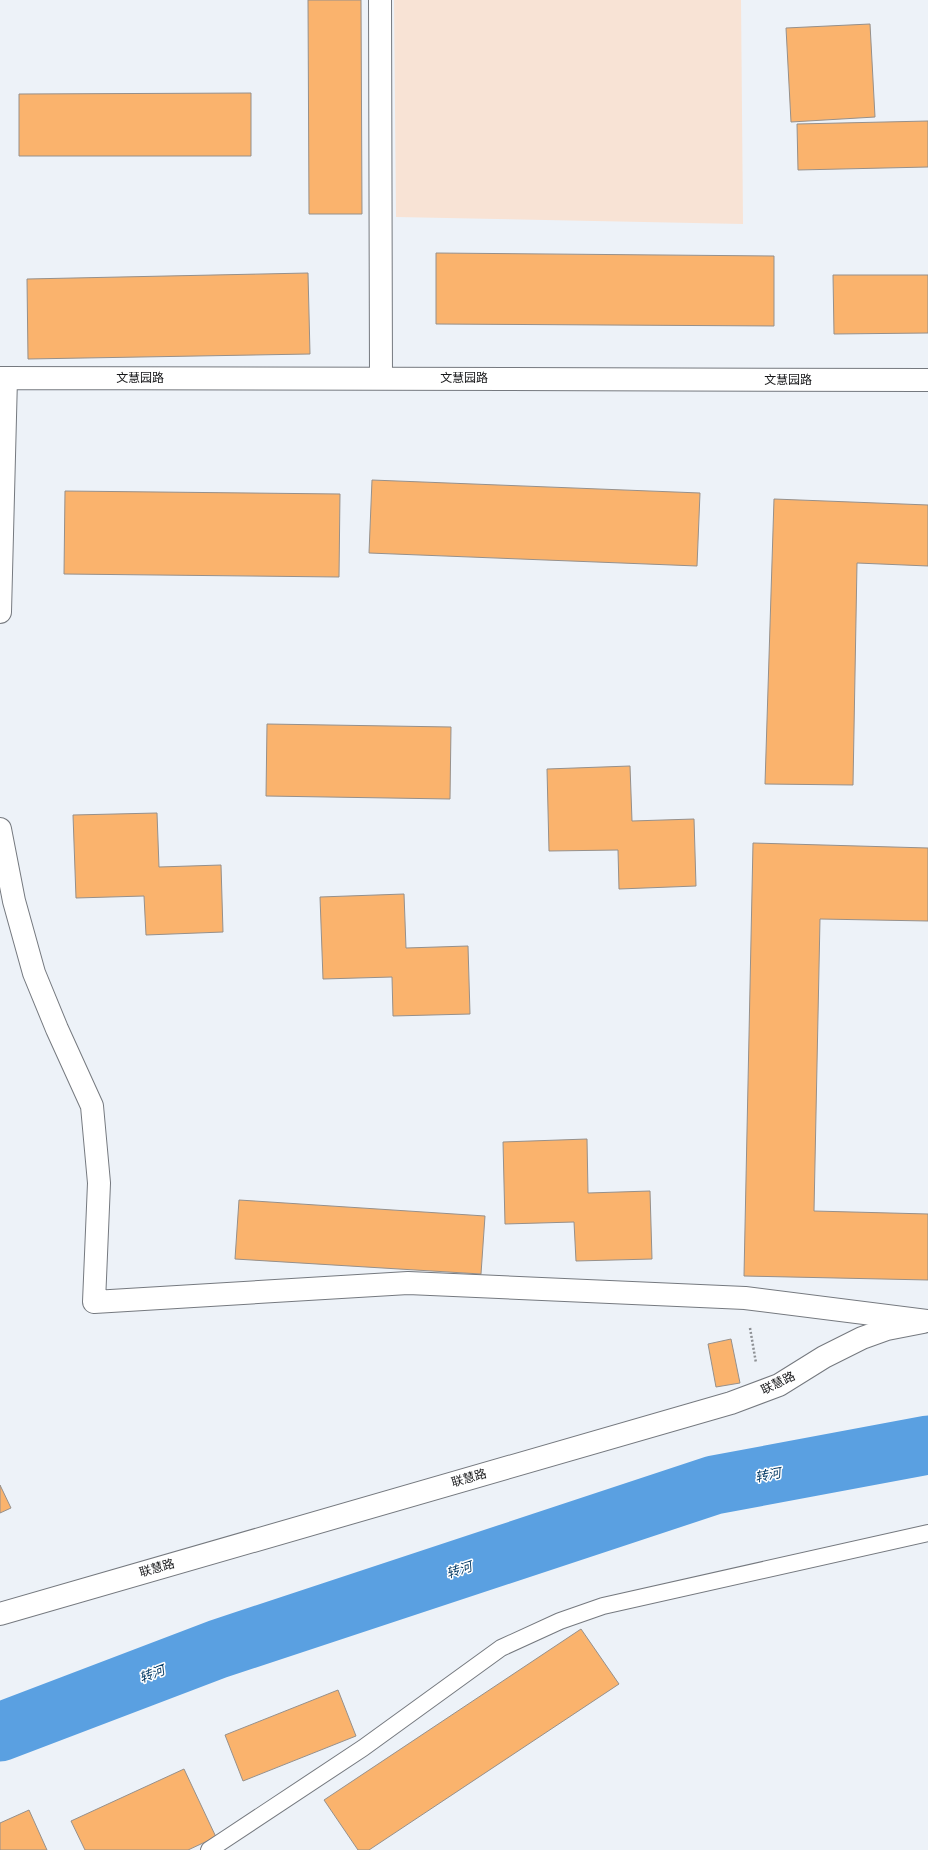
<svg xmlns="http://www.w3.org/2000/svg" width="928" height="1850" font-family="'Archivo Narrow','Noto Sans SC',sans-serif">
	<rect width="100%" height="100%" fill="#edf2f8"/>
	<path fill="#f8e3d5" d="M 394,0 L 741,0 L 743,224 L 396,217 Z"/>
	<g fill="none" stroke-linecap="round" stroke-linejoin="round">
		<path stroke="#5aa0e1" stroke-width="59" d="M 0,1732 L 218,1649 L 714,1485 L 928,1445"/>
	</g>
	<path fill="#fab36d" stroke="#96908b" d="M 308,0 L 361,0 L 362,214 L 309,214 Z
		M 870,24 L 875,117 L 791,122 L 786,28 Z
		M 251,93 L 251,156 L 19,156 L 19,94 Z
		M 928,121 L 928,167 L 798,170 L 797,124 Z
		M 436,253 L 774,256 L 774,326 L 436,324 Z
		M 308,273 L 310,354 L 28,359 L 27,279 Z
		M 833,275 L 928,275 L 928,333 L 834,334 Z
		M 372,480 L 700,493 L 697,566 L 369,553 Z
		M 65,491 L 340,494 L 339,577 L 64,574 Z
		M 774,499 L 928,505 L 928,566 L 857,563 L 853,785 L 765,784 Z
		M 267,724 L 451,727 L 450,799 L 266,796 Z
		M 630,766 L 632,821 L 694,819 L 696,886 L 619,889 L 618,850 L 549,851 L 547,769 Z
		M 157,813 L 159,867 L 221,865 L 223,932 L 146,935 L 144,896 L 76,898 L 73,815 Z
		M 753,843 L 928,848 L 928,921 L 820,919 L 814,1211 L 928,1214 L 928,1280 L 744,1276 Z
		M 404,894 L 406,948 L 468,946 L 470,1014 L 393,1016 L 392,977 L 323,979 L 320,897 Z
		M 587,1139 L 588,1193 L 650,1191 L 652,1259 L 576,1261 L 574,1222 L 505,1224 L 503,1142 Z
		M 239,1200 L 485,1216 L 481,1274 L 235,1259 Z
		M 731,1339 L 740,1383 L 716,1387 L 708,1344 Z
		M 0,1485 L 11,1508 L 0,1513 Z
		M 581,1629 L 619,1684 L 369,1850 L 358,1850 L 324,1800 Z
		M 338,1690 L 356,1736 L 243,1781 L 225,1735 Z
		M 184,1769 L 216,1837 L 188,1850 L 85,1850 L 71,1821 Z
		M 29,1810 L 47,1850 L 0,1850 L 0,1823 Z"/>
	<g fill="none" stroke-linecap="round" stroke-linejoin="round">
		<g stroke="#75797f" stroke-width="18">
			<path id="service" d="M 209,1850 L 363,1748 L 501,1648 L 560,1621 L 603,1606 L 928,1533"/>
		</g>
		<g stroke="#75797f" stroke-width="24">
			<path id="minor" d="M 380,0 L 381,378
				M 0,1614 L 731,1403 L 779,1385 L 824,1357 L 862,1338 L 887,1329 L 923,1322"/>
		</g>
		<g stroke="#75797f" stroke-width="24">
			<path id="tertiary" d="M 0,378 L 928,380
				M 0,612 L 6,378
				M 0,829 L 14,901 L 34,973 L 57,1029 L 92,1106 L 99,1183 L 94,1302 L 408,1283 L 745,1298 L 928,1321"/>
		</g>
		<path stroke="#8e9195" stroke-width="2.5" stroke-dasharray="2 2" stroke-linecap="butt" d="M 750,1328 L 756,1363"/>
		<use href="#service" stroke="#fff" stroke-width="16"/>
		<use href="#minor" stroke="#fff" stroke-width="22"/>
		<use href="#tertiary" stroke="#fff" stroke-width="22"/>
	</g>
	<g text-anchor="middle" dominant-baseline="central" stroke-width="3" stroke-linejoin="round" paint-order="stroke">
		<g font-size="12" fill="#161719" stroke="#fff">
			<text x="140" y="378">文慧园路</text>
			<text x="464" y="378">文慧园路</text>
			<text x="788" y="380">文慧园路</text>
			<text transform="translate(778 1383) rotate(-26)">联慧路</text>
			<text transform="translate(469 1478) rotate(-16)">联慧路</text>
			<text transform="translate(157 1568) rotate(-16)">联慧路</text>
		</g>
		<g font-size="13" font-style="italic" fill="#063c66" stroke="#fff">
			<text transform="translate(768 1475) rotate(-11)">转河</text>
			<text transform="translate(459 1570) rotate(-18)">转河</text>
			<text transform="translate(152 1674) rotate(-21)">转河</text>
		</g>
	</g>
</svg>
